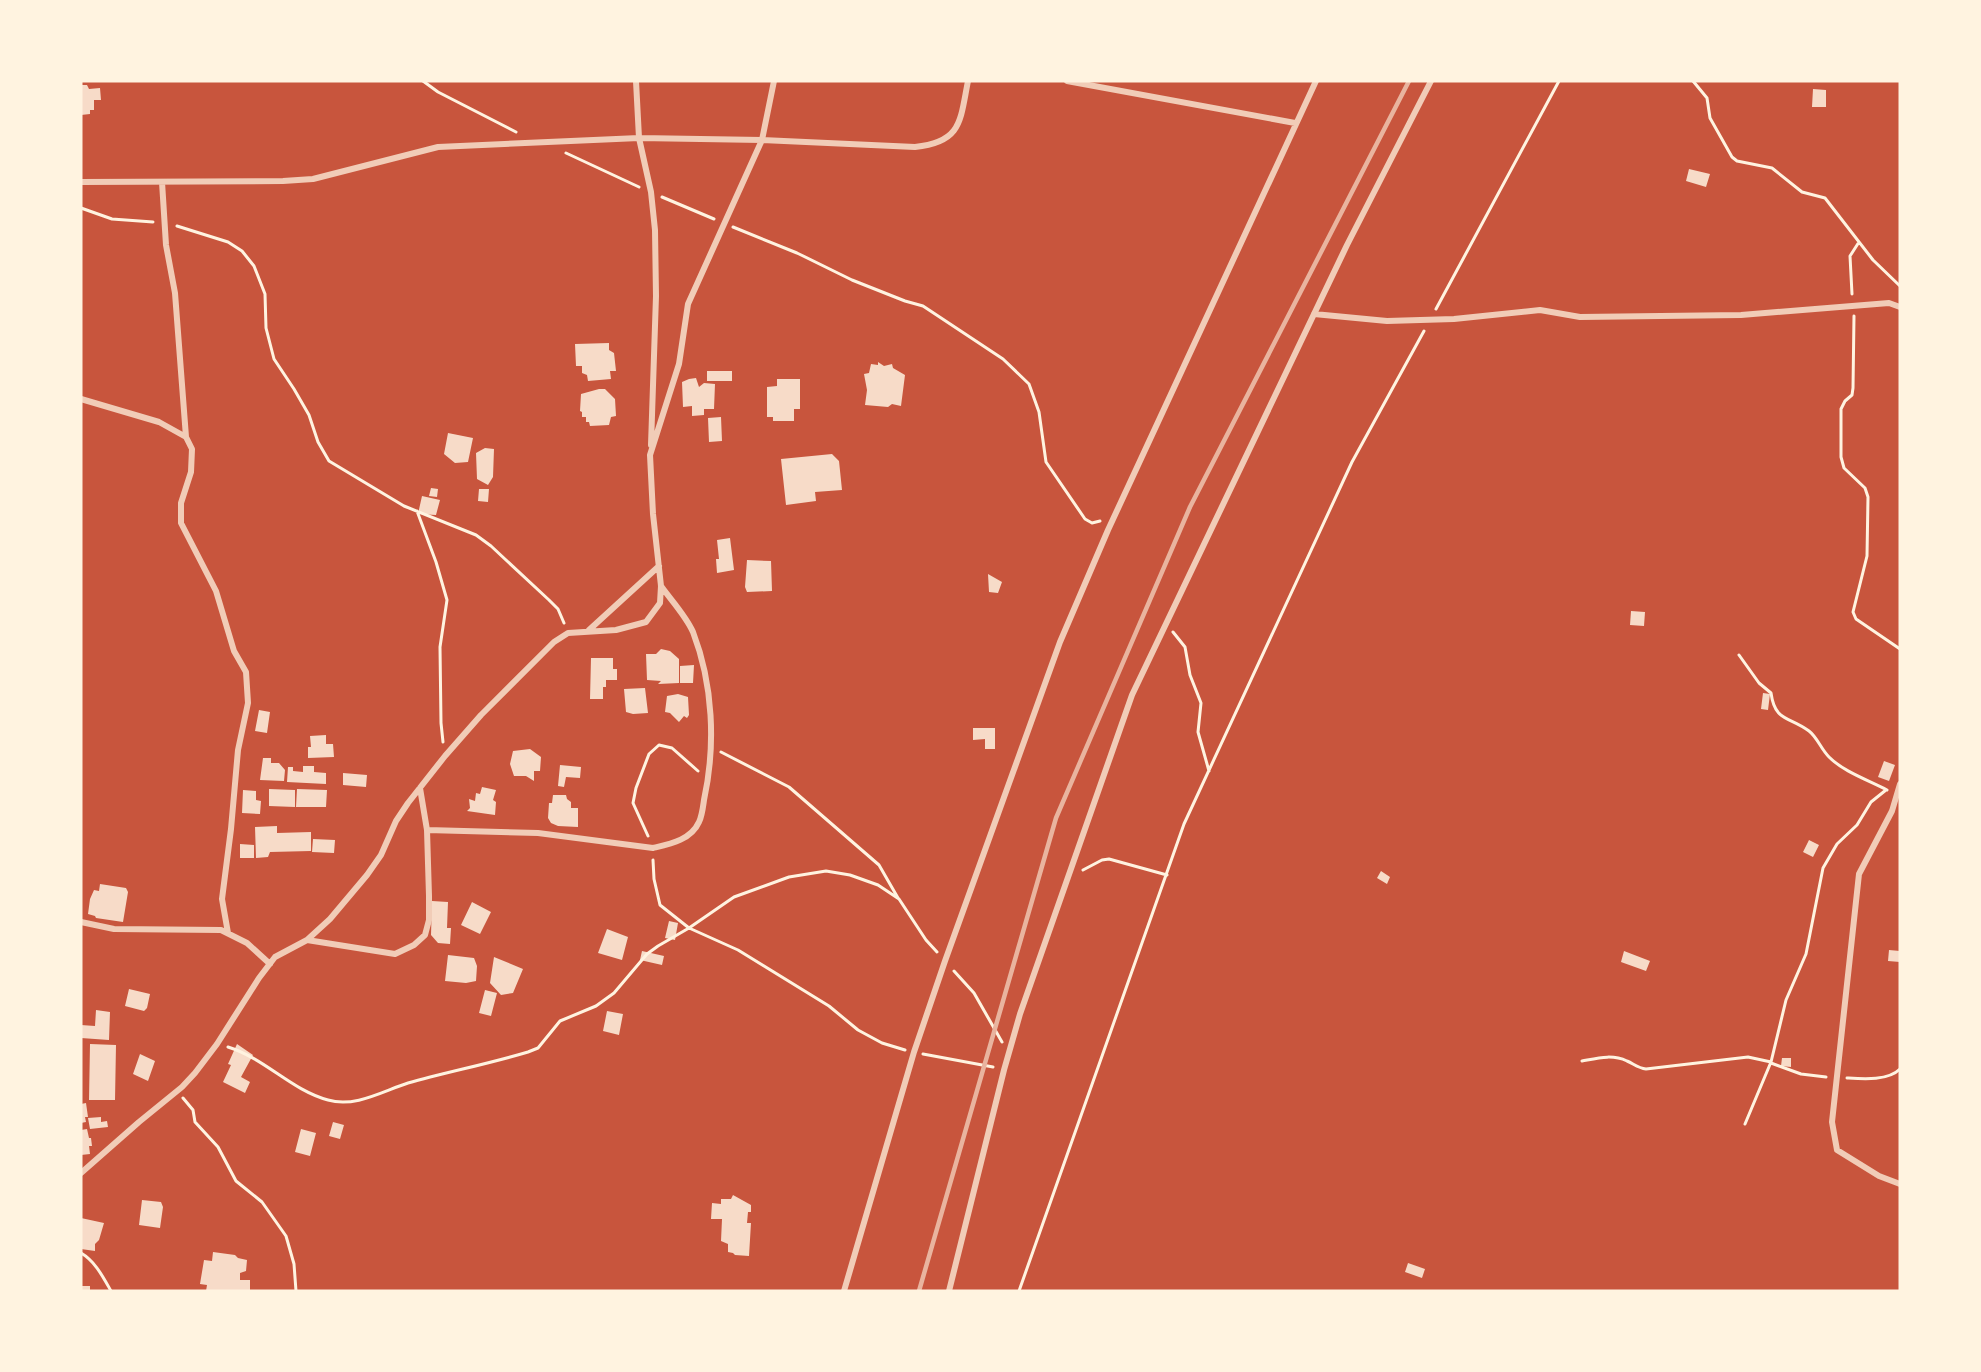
<svg xmlns="http://www.w3.org/2000/svg" width="1981" height="1372" font-family="Poppins,sans-serif">
	<rect width="100%" height="100%" fill="#c8553d"/>
	<path fill="#f7dbc8" d="M 81,85 L 87,85 L 89,89 L 100,88 L 101,100 L 94,100 L 94,110 L 90,110 L 90,114 L 81,115 Z
		M 1813,89 L 1826,90 L 1826,107 L 1812,107 Z
		M 1689,169 L 1710,174 L 1706,187 L 1686,181 Z
		M 609,343 L 609,350 L 614,353 L 616,371 L 610,371 L 611,379 L 588,381 L 587,375 L 582,373 L 582,366 L 576,366 L 575,344 Z
		M 878,362 L 884,366 L 892,364 L 893,368 L 905,375 L 901,406 L 892,404 L 888,407 L 865,405 L 867,390 L 864,374 L 869,373 L 871,364 L 878,365 Z
		M 707,371 L 732,371 L 732,381 L 707,381 Z
		M 696,378 L 699,387 L 704,383 L 715,384 L 714,409 L 704,409 L 704,415 L 692,416 L 692,406 L 683,407 L 682,382 L 689,379 Z
		M 777,379 L 800,379 L 800,409 L 794,409 L 794,421 L 773,421 L 773,417 L 767,417 L 767,387 L 777,386 Z
		M 599,389 L 605,389 L 615,399 L 616,416 L 611,417 L 609,425 L 590,426 L 589,422 L 586,422 L 586,417 L 582,417 L 582,412 L 580,411 L 581,394 Z
		M 721,417 L 722,441 L 709,442 L 708,418 Z
		M 448,433 L 473,438 L 468,462 L 455,463 L 444,454 Z
		M 485,448 L 494,449 L 493,477 L 488,485 L 477,479 L 476,453 Z
		M 832,454 L 839,461 L 842,490 L 815,492 L 816,501 L 786,505 L 781,459 Z
		M 431,488 L 438,489 L 437,497 L 429,496 Z
		M 479,489 L 489,489 L 488,502 L 478,501 Z
		M 422,496 L 440,500 L 436,515 L 418,514 Z
		M 730,538 L 734,570 L 717,573 L 716,559 L 719,559 L 717,540 Z
		M 747,560 L 771,561 L 772,591 L 747,592 L 745,587 Z
		M 988,574 L 1002,582 L 998,593 L 989,592 Z
		M 1631,611 L 1645,612 L 1644,626 L 1630,625 Z
		M 661,649 L 670,651 L 679,659 L 679,683 L 658,684 L 661,681 L 647,680 L 646,654 L 656,654 Z
		M 591,658 L 613,658 L 613,669 L 617,669 L 617,680 L 606,680 L 606,687 L 603,687 L 603,699 L 590,699 Z
		M 694,665 L 693,683 L 680,683 L 680,666 Z
		M 645,688 L 648,713 L 633,714 L 626,712 L 624,689 Z
		M 1763,693 L 1770,694 L 1768,710 L 1761,709 Z
		M 678,694 L 688,697 L 689,715 L 687,718 L 684,716 L 679,722 L 670,713 L 665,712 L 667,696 Z
		M 259,710 L 270,712 L 267,733 L 255,731 Z
		M 973,728 L 995,728 L 995,749 L 985,749 L 985,739 L 973,740 Z
		M 326,735 L 326,744 L 333,744 L 334,757 L 308,758 L 308,747 L 311,747 L 310,736 Z
		M 530,749 L 541,757 L 540,771 L 534,771 L 534,781 L 526,776 L 514,776 L 510,764 L 513,751 Z
		M 263,758 L 271,758 L 271,763 L 279,763 L 285,770 L 284,781 L 260,780 Z
		M 1884,761 L 1895,765 L 1889,781 L 1878,777 Z
		M 560,765 L 581,767 L 580,778 L 566,777 L 564,787 L 558,786 Z
		M 303,766 L 314,766 L 314,772 L 326,773 L 326,784 L 287,782 L 288,767 L 293,767 L 293,771 L 303,772 Z
		M 343,773 L 367,775 L 366,787 L 343,785 Z
		M 482,787 L 496,790 L 493,800 L 496,802 L 495,815 L 467,811 L 470,808 L 469,799 L 475,801 L 476,793 L 480,794 Z
		M 269,789 L 295,790 L 295,807 L 269,806 Z
		M 297,789 L 327,790 L 326,807 L 296,807 Z
		M 243,790 L 256,791 L 256,800 L 261,801 L 260,814 L 242,813 Z
		M 553,795 L 566,795 L 567,799 L 571,802 L 571,808 L 578,808 L 578,827 L 558,826 L 551,823 L 548,818 L 549,803 L 552,803 Z
		M 277,826 L 277,833 L 311,832 L 311,851 L 270,852 L 268,857 L 256,858 L 255,827 Z
		M 313,839 L 335,840 L 334,853 L 312,852 Z
		M 1809,840 L 1819,845 L 1813,857 L 1803,852 Z
		M 240,844 L 254,845 L 254,858 L 240,858 Z
		M 1381,871 L 1390,877 L 1387,884 L 1377,878 Z
		M 100,884 L 126,888 L 128,892 L 123,922 L 96,918 L 95,916 L 88,914 L 90,899 L 94,890 L 99,891 Z
		M 432,901 L 448,902 L 447,928 L 451,928 L 450,944 L 438,943 L 431,935 Z
		M 472,902 L 491,912 L 480,934 L 461,925 Z
		M 669,921 L 678,923 L 675,940 L 665,938 Z
		M 607,929 L 628,937 L 622,960 L 598,953 Z
		M 1889,950 L 1900,951 L 1900,962 L 1888,961 Z
		M 642,951 L 664,956 L 662,965 L 640,960 Z
		M 1624,951 L 1650,961 L 1646,971 L 1621,962 Z
		M 448,955 L 474,958 L 477,966 L 476,981 L 466,983 L 445,981 Z
		M 494,957 L 523,969 L 513,993 L 501,995 L 490,983 Z
		M 129,989 L 150,994 L 147,1008 L 144,1011 L 125,1006 Z
		M 485,990 L 497,993 L 491,1016 L 479,1013 Z
		M 96,1010 L 110,1012 L 109,1040 L 81,1038 L 81,1025 L 95,1026 Z
		M 607,1011 L 623,1014 L 619,1035 L 603,1031 Z
		M 90,1044 L 116,1045 L 115,1100 L 89,1100 Z
		M 237,1044 L 253,1055 L 241,1077 L 250,1082 L 245,1093 L 223,1082 L 231,1065 L 228,1064 Z
		M 140,1054 L 155,1061 L 148,1081 L 133,1074 Z
		M 1782,1058 L 1791,1058 L 1791,1067 L 1781,1066 Z
		M 86,1103 L 88,1117 L 85,1117 L 86,1122 L 81,1123 L 81,1104 Z
		M 101,1117 L 101,1122 L 107,1121 L 108,1127 L 90,1129 L 88,1118 Z
		M 333,1122 L 344,1125 L 340,1139 L 329,1136 Z
		M 87,1129 L 89,1138 L 91,1138 L 92,1146 L 89,1146 L 90,1154 L 81,1155 L 81,1130 Z
		M 301,1129 L 316,1133 L 310,1156 L 295,1152 Z
		M 733,1195 L 751,1205 L 751,1212 L 748,1212 L 747,1223 L 751,1223 L 749,1256 L 735,1255 L 733,1253 L 728,1252 L 728,1244 L 721,1241 L 722,1219 L 711,1219 L 712,1203 L 721,1204 L 721,1199 L 731,1199 Z
		M 142,1200 L 161,1202 L 163,1207 L 160,1228 L 139,1225 Z
		M 81,1218 L 104,1223 L 99,1240 L 95,1244 L 95,1251 L 81,1249 Z
		M 213,1252 L 235,1255 L 238,1258 L 247,1260 L 246,1271 L 240,1273 L 240,1280 L 250,1280 L 250,1291 L 206,1291 L 207,1285 L 200,1284 L 204,1260 L 212,1261 Z
		M 1408,1263 L 1425,1269 L 1422,1278 L 1405,1272 Z
		M 81,1286 L 90,1286 L 90,1291 L 81,1291 Z"/>
	<g fill="none" stroke-linecap="round" stroke-linejoin="round">
		<path stroke="#fff3e0" stroke-width="3" d="M 423,81 L 438,92 L 516,132
			M 1693,81 L 1707,98 L 1710,118 L 1732,157 L 1737,161 L 1772,168 L 1802,192 L 1825,198 L 1873,260 L 1900,286
			M 566,153 L 639,187
			M 662,197 L 714,219
			M 81,208 L 112,219 L 153,222
			M 177,226 L 228,242 L 242,251 L 254,266 L 265,294 L 266,328 L 274,359 L 294,389 L 309,415 L 318,442 L 329,461 L 404,506 L 476,535 L 491,546 L 549,600 L 558,609 L 564,623
			M 733,227 L 797,253 L 852,280 L 905,301 L 923,306 L 1003,359 L 1029,384 L 1039,412 L 1046,462 L 1085,519 L 1092,523 L 1100,521
			M 1852,294 L 1850,256 L 1859,242
			M 1436,309 L 1559,81
			M 1854,316 L 1853,388 L 1852,395 L 1845,401 L 1841,409 L 1841,457 L 1844,468 L 1865,488 L 1868,497 L 1867,556 L 1853,612 L 1856,619 L 1900,649
			M 417,511 L 436,562 L 447,600 L 440,647 L 441,723 L 443,742
			M 1173,632 L 1185,647 L 1190,675 L 1201,703 L 1198,732 L 1209,771
			M 1739,655 L 1759,683 L 1771,693 C 1775,722 1789,716 1809,731 C 1817,737 1821,749 1829,757 C 1844,772 1868,780 1887,790
			M 721,752 L 789,787 L 879,865 L 898,898
			M 648,836 L 633,803 L 636,788 L 649,754 L 659,745 L 672,748 L 698,771
			M 653,860 L 654,879 L 660,905 L 689,928 L 738,950 L 829,1006 L 858,1030 L 882,1043 L 905,1050
			M 1083,870 L 1102,860 L 1109,859 L 1167,875
			M 954,971 L 974,993 L 1002,1042
			M 228,1047 C 266,1059 291,1090 328,1100 C 355,1108 383,1091 408,1083 C 447,1072 488,1064 528,1052 L 538,1048 L 560,1021 L 596,1006 L 614,993 L 647,954 L 658,946 L 689,928 L 734,897 L 789,877 L 826,871 L 850,875 L 878,885 L 899,899 L 926,940 L 937,952
			M 923,1054 L 993,1067
			M 1582,1061 C 1598,1058 1612,1054 1627,1061 C 1634,1064 1638,1068 1646,1069 L 1748,1057 L 1771,1062
			M 1771,1063 L 1801,1074 L 1826,1077
			M 1847,1078 C 1863,1079 1888,1081 1900,1069
			M 183,1098 L 193,1110 L 195,1122 L 218,1147 L 236,1181 L 262,1202 L 286,1236 L 294,1264 L 296,1291
			M 1745,1124 L 1771,1062 L 1786,1000 L 1806,954 L 1823,868 L 1837,844 L 1857,825 L 1871,802 L 1886,790
			M 81,1253 C 95,1261 103,1277 111,1291
			M 1019,1291 L 1184,824 L 1352,462 L 1424,331"/>
		<path stroke="#f1ccb7" stroke-width="6" d="M 636,81 L 639,138 L 651,192 L 655,230 L 656,296 L 651,445
			M 1067,81 L 1295,123
			M 81,182 L 283,181 L 313,179 L 438,147 L 639,138 L 762,140 L 915,147 C 962,142 960,121 968,81
			M 162,182 L 166,245 L 175,293 L 186,437
			M 1314,314 L 1387,321 L 1454,319 L 1540,310 L 1580,317 L 1741,315 L 1889,303 L 1900,307
			M 81,399 L 159,422 L 186,437 L 192,449 L 191,472 L 181,503 L 181,523 L 216,591 L 234,651 L 246,672 L 248,703 L 238,750 L 231,829 L 222,899 L 228,933
			M 589,630 L 659,566
			M 1900,784 L 1892,811 L 1859,874 L 1832,1122 L 1837,1150 L 1879,1176 L 1900,1184
			M 420,788 L 427,830 L 538,833 L 653,848 C 670,844 691,840 699,822 C 702,816 703,807 704,800 C 716,745 713,684 693,632 C 686,616 671,600 661,586
			M 81,922 L 114,929 L 221,930 L 247,943 L 270,964
			M 307,940 L 395,954 L 414,945 L 425,935 L 429,920 L 429,896 L 427,830
			M 81,1173 L 139,1122 L 182,1087 L 195,1073 L 217,1044 L 259,978 L 275,957 L 307,940 L 330,919 L 367,875 L 381,855 L 396,821 L 408,803 L 445,756 L 481,715 L 554,642 L 568,633 L 616,630 L 646,622 L 660,603 L 661,586 L 653,514 L 650,455 L 679,364 L 688,304 L 762,140 L 774,81
			M 844,1291 L 914,1052 L 945,961 L 1060,642 L 1108,530 L 1316,81
			M 949,1291 L 1004,1070 L 1020,1014 L 1132,695 L 1347,245 L 1431,81"/>
		<path stroke="#e9b49f" stroke-width="4.5" d="M 919,1291 L 1056,818 L 1190,507 L 1409,81"/>
	</g>
	<rect width="1981" height="1372" fill="none" stroke="#fff3e0" stroke-width="165"/>
</svg>
